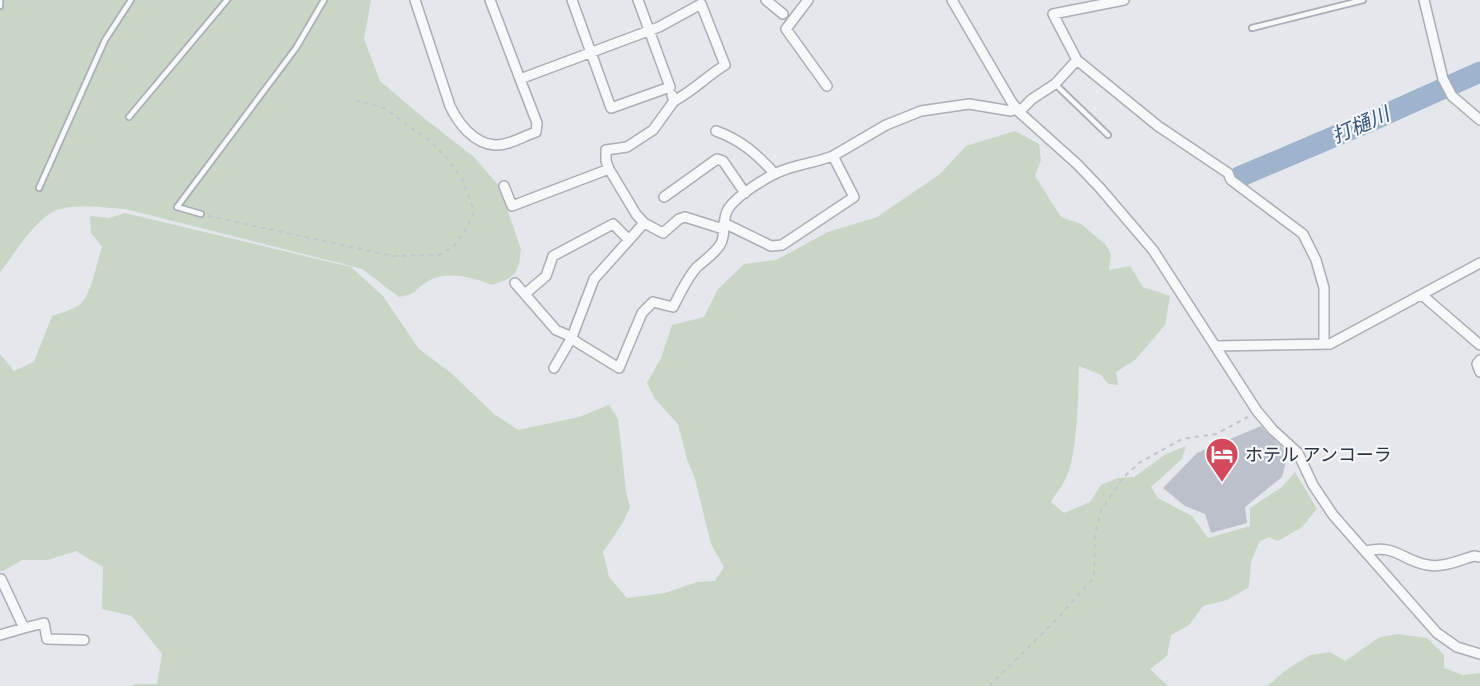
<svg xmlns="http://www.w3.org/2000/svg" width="1480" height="686" font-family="Commissioner,'Noto Sans JP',sans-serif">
	<rect width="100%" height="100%" fill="#e4e7ec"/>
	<path fill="#c9d6c5" d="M 0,0 L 371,0 L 364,39 L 380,81 L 425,119 L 474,157 L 499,186 L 521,249 L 519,264 L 515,273 L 508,279 L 492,285 C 473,277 444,270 427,282 C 412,291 420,293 399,297 L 362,269 L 351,266 L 125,209 C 106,208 78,204 60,209 C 37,215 15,254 0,272 Z
		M 1015,131 L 1039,144 L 1041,160 L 1035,176 L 1061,217 L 1081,224 L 1105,244 L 1111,254 L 1109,270 L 1130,266 L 1143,287 L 1170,296 L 1165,325 L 1135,360 L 1116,372 L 1118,385 L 1108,384 L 1101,375 L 1079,366 C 1078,395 1078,453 1066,478 C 1062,487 1055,494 1051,502 L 1064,513 L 1090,502 L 1101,485 L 1118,478 L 1134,477 L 1166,454 L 1186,446 L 1182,459 L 1151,487 L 1158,498 L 1192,516 L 1208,538 L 1250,526 L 1250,508 L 1282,487 L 1295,472 L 1317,509 L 1302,527 L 1278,541 L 1269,537 L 1259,542 L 1251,562 L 1249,587 L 1227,600 L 1203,606 L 1189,625 L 1171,635 L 1167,656 L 1150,669 L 1168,686 L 128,686 L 137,684 L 157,684 L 162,654 L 132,616 L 102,609 L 103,567 L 76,551 L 48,560 L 22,560 L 3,571 L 0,571 L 0,354 L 14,371 L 34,362 L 52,316 C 61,313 72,310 79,305 C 91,297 97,261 102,247 L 91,233 L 90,216 L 109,218 L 125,213 L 351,267 L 383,296 L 419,349 L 451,373 L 494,414 L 518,430 L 579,417 L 609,405 L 618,419 L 626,491 L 630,507 L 622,524 L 603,552 L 609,577 L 627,598 L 665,593 L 697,582 L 715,581 L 724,567 L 711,544 L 695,479 L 687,459 L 678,424 L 655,399 L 647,383 L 661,358 L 672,325 L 704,317 L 718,289 L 744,264 L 776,260 L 828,232 L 877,217 L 940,174 L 966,146 Z
		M 1397,634 L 1427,638 L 1444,655 L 1444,668 L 1463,675 L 1480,673 L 1480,686 L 1267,686 L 1286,670 L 1310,655 L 1330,652 L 1345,661 L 1380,637 Z"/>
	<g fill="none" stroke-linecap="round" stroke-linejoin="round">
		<path stroke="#9fb4cc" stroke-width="21" d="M 1239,177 L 1373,120 L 1480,72"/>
	</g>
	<path fill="#bbc0ca" d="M 1261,426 L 1288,454 L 1282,477 L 1245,507 L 1247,523 L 1211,533 L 1205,514 L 1185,506 L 1163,488 L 1197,453 Z"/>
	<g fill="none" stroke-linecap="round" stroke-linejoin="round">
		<g stroke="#a9aeb7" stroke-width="8">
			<path id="service" d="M 0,6 L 0,0
				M 1252,28 L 1363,0
				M 1055,84 L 1108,135
				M 129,117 L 227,0
				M 39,188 L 105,40 L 131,0
				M 201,214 L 177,207 L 296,48 L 324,0"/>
		</g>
		<g stroke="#a9aeb7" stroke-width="12">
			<path id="minor" d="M 415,0 L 450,106 C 458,123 474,144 495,145 C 508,146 524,136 536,132 L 537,123 L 520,79 L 659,27 L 701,4 L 725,65 C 707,76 693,91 674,101
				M 490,0 L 520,79
				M 572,0 L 611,108 L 670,87 L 638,0
				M 766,0 L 783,14
				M 808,0 L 786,29 L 827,86
				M 952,0 L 1011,101 L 1019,112 L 1077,164 L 1100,188 L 1153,250 L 1257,411 L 1273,430 L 1298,453 L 1313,485 L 1333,515 L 1437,633 L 1457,647 L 1480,654
				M 1124,0 L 1053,14 L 1077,60 L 1158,126 L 1228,173 L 1231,180 L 1303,234 L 1316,260 L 1324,288 L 1324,343
				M 1424,0 L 1443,79 L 1452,96 L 1480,120
				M 1019,112 L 1032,99 L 1055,84 L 1077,60
				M 716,131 C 741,140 757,154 775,174
				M 609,169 L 606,161 L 606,150 L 627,147 L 653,130 L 674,101 L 672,95
				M 504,186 L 512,206 L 609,169 L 636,214 L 644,223 L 629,240 L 613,224 L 553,256 L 546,276 L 525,294
				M 664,197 L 717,159 L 723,161 L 745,193
				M 644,223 L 663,233 L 679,219 L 685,217 L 723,229
				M 724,223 L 771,246 L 782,245 L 854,197 L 833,156 L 886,125 L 921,111 L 969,104 L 1011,111 L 1017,108
				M 515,283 L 556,330 L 572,337 L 575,341 L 619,368 L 642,313 L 653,302 L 673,307 C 680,294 687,278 697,267 C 705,260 714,254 720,245 C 727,234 721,221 728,209 C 737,195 769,175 784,170 C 800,164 817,162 833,156
				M 1422,295 L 1480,345
				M 1216,346 L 1330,344 L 1480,263
				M 1480,360 L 1477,364 L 1480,372
				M 554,368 L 572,337 L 594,279 L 629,240
				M 1366,551 C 1397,544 1402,561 1428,565 C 1443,568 1460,560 1474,556 L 1480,557
				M 1,579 L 24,628 L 44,623 L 47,639 L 84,640
				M 0,635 L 24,628"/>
		</g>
		<path stroke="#c2c5cb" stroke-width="2" stroke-dasharray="4.5 4.5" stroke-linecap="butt" d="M 208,216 L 393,256 L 438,255 L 453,247 L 465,231 L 474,211 L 462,179 L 447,158 L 430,141 L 384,108 L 352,99
			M 989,686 L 1058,618 L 1094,577 L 1095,536 L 1101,510 L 1123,478 L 1139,463 L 1182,439 L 1216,434 L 1248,417"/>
		<use href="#service" stroke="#f7f8fa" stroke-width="4.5"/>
		<use href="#minor" stroke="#f7f8fa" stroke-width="9"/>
	</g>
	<defs>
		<g id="hotel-pin" transform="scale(1.725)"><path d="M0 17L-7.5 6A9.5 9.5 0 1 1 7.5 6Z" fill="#d1495b" stroke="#f4f6f9"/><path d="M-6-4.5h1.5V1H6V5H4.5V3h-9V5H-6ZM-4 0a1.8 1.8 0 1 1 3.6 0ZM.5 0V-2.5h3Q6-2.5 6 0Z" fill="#fff"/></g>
	</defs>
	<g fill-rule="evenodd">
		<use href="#hotel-pin" x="1222" y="454"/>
	</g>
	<g text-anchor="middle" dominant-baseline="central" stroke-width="4.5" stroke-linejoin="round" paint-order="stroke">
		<g font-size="18" fill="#2b3445" stroke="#f4f6f9" text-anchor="start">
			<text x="1245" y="454">ホテル アンコーラ</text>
		</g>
		<g font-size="20" font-style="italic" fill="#34527a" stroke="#f4f6f9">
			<text transform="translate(1360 124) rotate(-24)">打樋川</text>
		</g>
	</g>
</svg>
